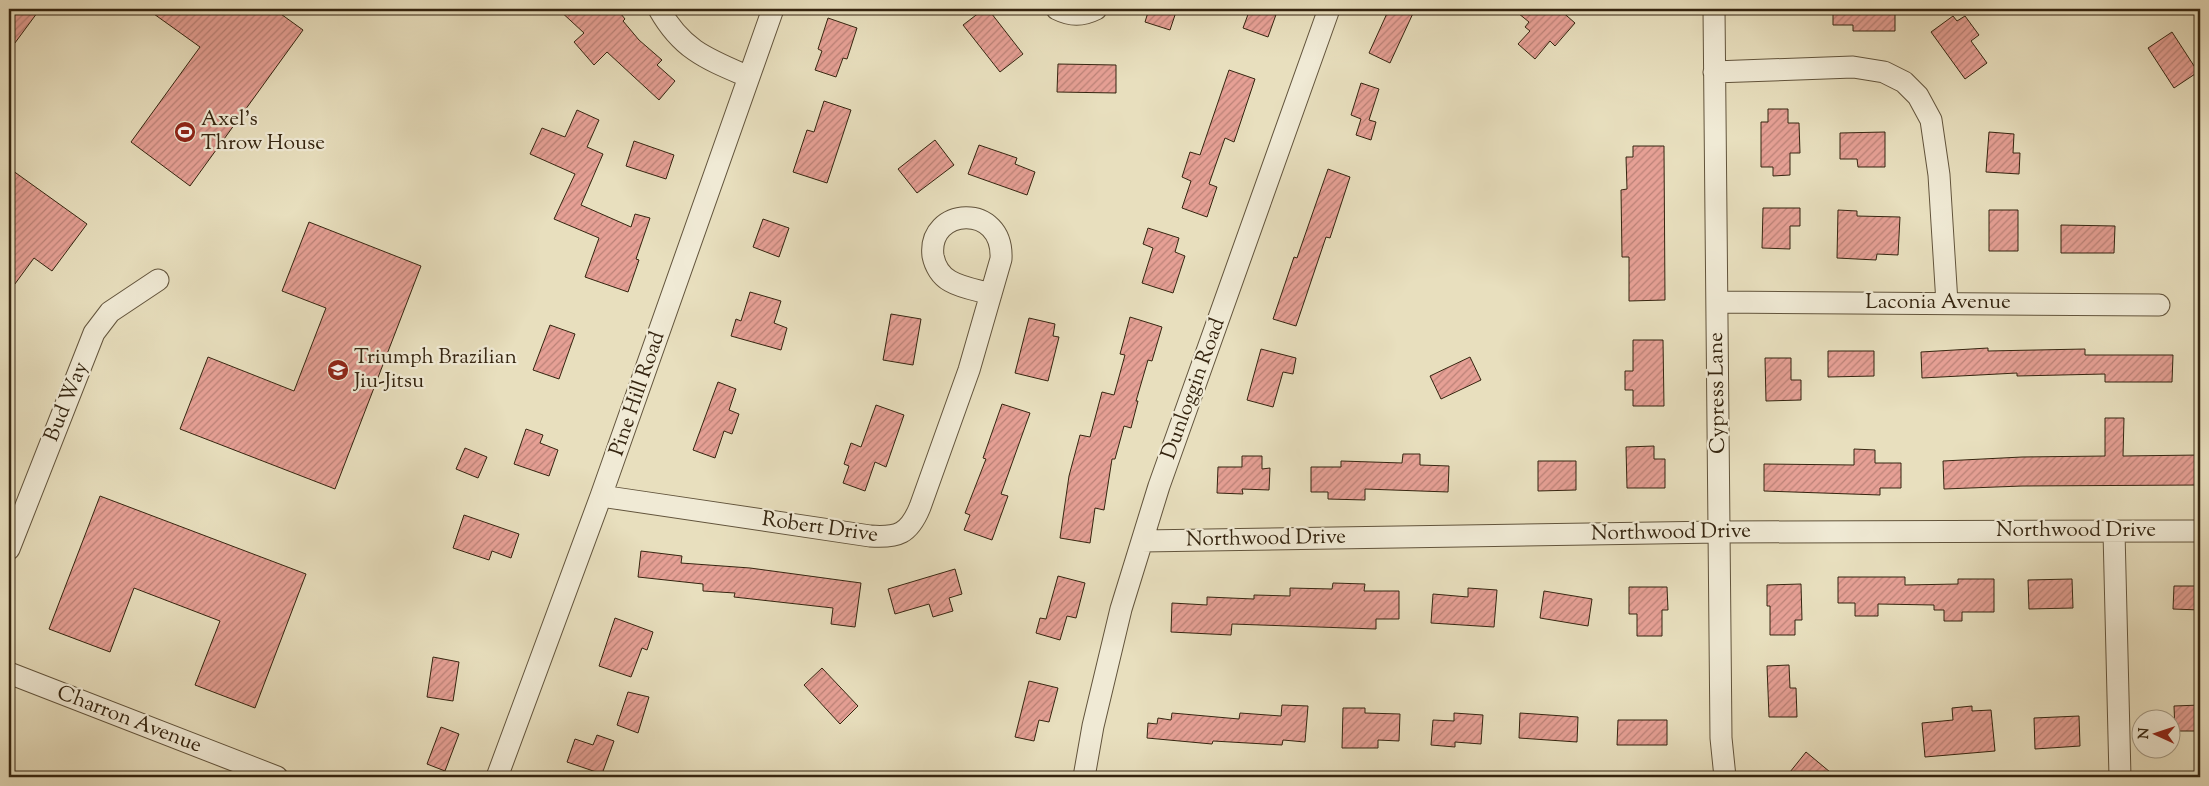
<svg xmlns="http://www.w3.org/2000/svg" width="2209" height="786" font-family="'Sorts Mill Goudy',serif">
	<defs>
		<pattern id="building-hatch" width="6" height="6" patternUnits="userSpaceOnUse" patternTransform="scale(1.25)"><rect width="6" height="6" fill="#e6a095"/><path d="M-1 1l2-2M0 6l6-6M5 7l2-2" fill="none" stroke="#bb8278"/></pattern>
	</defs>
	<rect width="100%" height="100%" fill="#e8dfbe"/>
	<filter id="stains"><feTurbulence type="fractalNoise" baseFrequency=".004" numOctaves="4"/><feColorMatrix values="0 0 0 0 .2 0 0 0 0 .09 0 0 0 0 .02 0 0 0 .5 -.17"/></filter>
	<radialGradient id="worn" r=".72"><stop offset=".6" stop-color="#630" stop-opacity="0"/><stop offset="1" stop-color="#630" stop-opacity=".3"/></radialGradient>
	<path fill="url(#building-hatch)" stroke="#352510" d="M 9,9 L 40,9 L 9,51 Z
		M 147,9 L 274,9 L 303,30 L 190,186 L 131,142 L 200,47 Z
		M 558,9 L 617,9 L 625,19 L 623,21 L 639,40 L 662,60 L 657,65 L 675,81 L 659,100 L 607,52 L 594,65 L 574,42 L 584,33 Z
		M 984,9 L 988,9 L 1023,54 L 1000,72 L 963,25 Z
		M 1149,9 L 1177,9 L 1170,30 L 1145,22 Z
		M 1250,9 L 1278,9 L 1268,37 L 1243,28 Z
		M 1389,9 L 1415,9 L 1390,63 L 1369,53 Z
		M 1513,9 L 1559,9 L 1575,23 L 1555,46 L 1550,41 L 1535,59 L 1518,44 L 1530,31 L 1525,27 L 1529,22 Z
		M 1833,9 L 1895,9 L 1895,31 L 1853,31 L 1853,25 L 1833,25 Z
		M 1953,16 L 1957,21 L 1965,16 L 1979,35 L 1971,41 L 1987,63 L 1965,79 L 1931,32 Z
		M 828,18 L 857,28 L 847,59 L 843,58 L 836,77 L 815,70 L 822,51 L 818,49 Z
		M 2172,32 L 2198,72 L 2174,88 L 2148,48 Z
		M 1058,64 L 1116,65 L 1116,93 L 1057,92 Z
		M 1229,70 L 1255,79 L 1234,142 L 1225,138 L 1209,184 L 1217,187 L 1207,217 L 1182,208 L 1191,181 L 1182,177 L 1190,152 L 1200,155 Z
		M 1361,83 L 1379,89 L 1369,120 L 1376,122 L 1371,140 L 1356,135 L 1361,119 L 1351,115 Z
		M 824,101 L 851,110 L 827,183 L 793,172 L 807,130 L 814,132 Z
		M 1768,109 L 1788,109 L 1788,123 L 1799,123 L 1800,153 L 1790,153 L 1790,175 L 1773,176 L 1773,167 L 1761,167 L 1761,122 L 1768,122 Z
		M 577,110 L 599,120 L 587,147 L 603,154 L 581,205 L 631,227 L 635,214 L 650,218 L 636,259 L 639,260 L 628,292 L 585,277 L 599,238 L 554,219 L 575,174 L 530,154 L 542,128 L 565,137 Z
		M 1885,132 L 1885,167 L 1858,167 L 1857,159 L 1840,159 L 1840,133 Z
		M 1989,132 L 2014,134 L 2013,153 L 2020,153 L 2019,174 L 1986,172 Z
		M 935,140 L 954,165 L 917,193 L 898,169 Z
		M 634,141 L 674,155 L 666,179 L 626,166 Z
		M 979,145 L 1017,158 L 1015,164 L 1035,172 L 1027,195 L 968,174 Z
		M 1633,146 L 1664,146 L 1665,300 L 1629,301 L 1629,257 L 1622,257 L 1621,190 L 1627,189 L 1626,157 L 1633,157 Z
		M 9,168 L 87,224 L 52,271 L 34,258 L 9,292 Z
		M 1328,169 L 1350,177 L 1330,238 L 1326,237 L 1296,326 L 1273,319 L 1294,257 L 1297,258 Z
		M 1763,208 L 1800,208 L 1800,226 L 1790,226 L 1790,249 L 1762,248 Z
		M 1838,210 L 1857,211 L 1857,216 L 1900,217 L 1898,255 L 1877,254 L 1876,260 L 1837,258 Z
		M 1989,210 L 2018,210 L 2018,251 L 1989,251 Z
		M 763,219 L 789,228 L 779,257 L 753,247 Z
		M 309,222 L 421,266 L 335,489 L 180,429 L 208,357 L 294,391 L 326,308 L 282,291 Z
		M 2061,225 L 2115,226 L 2114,253 L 2061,253 Z
		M 1148,228 L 1179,238 L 1175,252 L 1185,256 L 1173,293 L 1142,283 L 1153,248 L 1143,244 Z
		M 750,292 L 781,301 L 774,323 L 787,328 L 781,350 L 731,336 L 736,319 L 741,321 Z
		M 891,314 L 921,319 L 913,365 L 883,360 Z
		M 1130,317 L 1162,327 L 1152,361 L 1148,360 L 1136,401 L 1138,401 L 1131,428 L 1124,426 L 1115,459 L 1112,459 L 1104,510 L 1095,508 L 1090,543 L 1060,538 L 1069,476 L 1080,435 L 1090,437 L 1102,392 L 1114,395 L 1125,355 L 1120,354 Z
		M 1029,318 L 1055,324 L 1053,336 L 1059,337 L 1048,381 L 1015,373 Z
		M 550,325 L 575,334 L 559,379 L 533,370 Z
		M 1633,340 L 1663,340 L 1664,406 L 1633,406 L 1633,390 L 1625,390 L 1625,371 L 1633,371 Z
		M 1988,348 L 1988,351 L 2085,349 L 2085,355 L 2173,355 L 2172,382 L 2105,382 L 2105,374 L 2017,376 L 2017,373 L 1922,378 L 1921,352 Z
		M 1261,349 L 1296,358 L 1293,374 L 1283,372 L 1273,407 L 1247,400 Z
		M 1828,351 L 1874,351 L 1874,376 L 1828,377 Z
		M 1470,357 L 1481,380 L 1441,399 L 1430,376 Z
		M 1765,358 L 1791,358 L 1791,380 L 1801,380 L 1801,400 L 1766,401 Z
		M 718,382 L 736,389 L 729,410 L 739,414 L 732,434 L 724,431 L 715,458 L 693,450 Z
		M 1002,404 L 1030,413 L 1001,494 L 1008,496 L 992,540 L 964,530 L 970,515 L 965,513 L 986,459 L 983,458 Z
		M 876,405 L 904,415 L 886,467 L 875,462 L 865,491 L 843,483 L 849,466 L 844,464 L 851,443 L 861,447 Z
		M 2105,418 L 2124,418 L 2123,456 L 2200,455 L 2200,485 L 2022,486 L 1944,489 L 1943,461 L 2022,457 L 2105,456 Z
		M 526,429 L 543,435 L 540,443 L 558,450 L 549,476 L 514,464 Z
		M 1654,446 L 1654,459 L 1665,459 L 1665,488 L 1627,488 L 1626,447 Z
		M 465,448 L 487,457 L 478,478 L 456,469 Z
		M 1854,449 L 1875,450 L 1875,463 L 1901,463 L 1901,488 L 1880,488 L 1880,495 L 1764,491 L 1764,464 L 1854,465 Z
		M 1403,454 L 1420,454 L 1420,465 L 1449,466 L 1448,492 L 1365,489 L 1365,500 L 1328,499 L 1328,492 L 1311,492 L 1311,467 L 1341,467 L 1341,461 L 1402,463 Z
		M 1242,456 L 1262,456 L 1262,469 L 1270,468 L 1269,490 L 1242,489 L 1243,494 L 1217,493 L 1218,467 L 1242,467 Z
		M 1538,461 L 1576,461 L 1576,490 L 1538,491 Z
		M 100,496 L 306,574 L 255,708 L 195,685 L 220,621 L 134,588 L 110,652 L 49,629 Z
		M 464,515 L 519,534 L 511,558 L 492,551 L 489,560 L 453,548 Z
		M 641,551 L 682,556 L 681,563 L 750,568 L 861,583 L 855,627 L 831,624 L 833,608 L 734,597 L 735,593 L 703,591 L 703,584 L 638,577 Z
		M 955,569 L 962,594 L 949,598 L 953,611 L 933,617 L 929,604 L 895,614 L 888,589 Z
		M 1058,576 L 1085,583 L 1076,618 L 1067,616 L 1060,640 L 1036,633 L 1040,618 L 1046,619 Z
		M 1838,577 L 1905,577 L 1905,585 L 1958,584 L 1958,579 L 1994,579 L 1994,612 L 1962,612 L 1962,621 L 1944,621 L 1944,610 L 1934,610 L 1934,605 L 1878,604 L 1878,616 L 1855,616 L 1855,603 L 1838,603 Z
		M 2072,579 L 2073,608 L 2029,609 L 2028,580 Z
		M 1333,583 L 1365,584 L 1364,591 L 1399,591 L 1399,619 L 1376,619 L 1376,629 L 1232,624 L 1231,635 L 1171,632 L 1172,603 L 1207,605 L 1207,597 L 1254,599 L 1254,595 L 1290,596 L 1290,588 L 1332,589 Z
		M 1801,584 L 1802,620 L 1795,620 L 1795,635 L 1770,635 L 1770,606 L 1767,606 L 1767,585 Z
		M 2174,586 L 2200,586 L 2200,610 L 2173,609 Z
		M 1629,587 L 1667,587 L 1668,610 L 1662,610 L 1662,636 L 1637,636 L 1637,614 L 1629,614 Z
		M 1468,588 L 1497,590 L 1494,627 L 1431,623 L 1433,594 L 1468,597 Z
		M 1544,591 L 1592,599 L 1588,626 L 1540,618 Z
		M 615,618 L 653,632 L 647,650 L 642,648 L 631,677 L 599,666 Z
		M 433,657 L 459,662 L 453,701 L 427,697 Z
		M 1789,665 L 1790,688 L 1796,688 L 1797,717 L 1769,717 L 1767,666 Z
		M 822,668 L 858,706 L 840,724 L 804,685 Z
		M 1029,681 L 1058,688 L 1049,722 L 1039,720 L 1034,741 L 1015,737 Z
		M 628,692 L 649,697 L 638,733 L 617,725 Z
		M 1282,705 L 1308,706 L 1305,742 L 1283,740 L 1282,745 L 1213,741 L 1212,744 L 1147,738 L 1148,723 L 1157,724 L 1158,718 L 1171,720 L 1172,713 L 1239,719 L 1240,713 L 1281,716 Z
		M 2200,705 L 2200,731 L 2175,731 L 2174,706 Z
		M 1972,706 L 1972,711 L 1991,710 L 1995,751 L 1925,757 L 1922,723 L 1953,720 L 1952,708 Z
		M 1343,708 L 1365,708 L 1365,713 L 1400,714 L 1399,741 L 1378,740 L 1378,748 L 1342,748 Z
		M 1454,713 L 1483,715 L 1481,744 L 1455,742 L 1455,747 L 1431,745 L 1433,720 L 1454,721 Z
		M 1520,713 L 1578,717 L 1577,742 L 1519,738 Z
		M 2079,716 L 2080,746 L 2035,749 L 2034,718 Z
		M 1618,720 L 1667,720 L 1667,745 L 1617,745 Z
		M 441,727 L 459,734 L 445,771 L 427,764 Z
		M 597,735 L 614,741 L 602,774 L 567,762 L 575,739 L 593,745 Z
		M 1806,752 L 1836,777 L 1786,777 Z"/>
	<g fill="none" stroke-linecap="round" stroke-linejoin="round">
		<g stroke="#62543c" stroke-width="23">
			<path id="minor" d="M 659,9 C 682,50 707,59 749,77
				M 1057,9 C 1071,16 1082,16 1096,9
				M 1714,9 L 1721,738 L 1725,777
				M 1714,72 L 1853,67 L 1884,72 L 1904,82 L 1918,96 L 1931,120 L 1939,175 L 1947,303
				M 1717,302 L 2159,305
				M 601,496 L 870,536 C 898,538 909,534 920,507 L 969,370 L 1001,259 C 1004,202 927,207 933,256 C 935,266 941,276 950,281 C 962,288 977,290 991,294
				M 2114,532 L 2120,777
				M 1142,541 L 1719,532 L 2200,531
				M 9,549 L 94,333 L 110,312 L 158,280
				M 9,673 L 277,777
				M 497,777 L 601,496 L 773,9
				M 1084,777 L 1093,726 L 1121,609 L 1159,486 L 1329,9"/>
		</g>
		<use href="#minor" stroke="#f0ead5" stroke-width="21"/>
	</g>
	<defs>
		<g id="stadium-disc" transform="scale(1.125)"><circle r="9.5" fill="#8f2418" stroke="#f0ead5"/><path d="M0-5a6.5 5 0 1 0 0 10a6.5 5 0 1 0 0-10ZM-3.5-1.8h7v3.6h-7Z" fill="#fff"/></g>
		<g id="school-disc" transform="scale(1.125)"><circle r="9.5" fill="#8f2418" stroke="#f0ead5"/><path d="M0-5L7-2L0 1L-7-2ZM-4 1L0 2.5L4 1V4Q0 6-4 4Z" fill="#fff"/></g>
	</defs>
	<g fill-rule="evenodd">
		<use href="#stadium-disc" x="185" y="132"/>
		<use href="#school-disc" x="338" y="370"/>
	</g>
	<g text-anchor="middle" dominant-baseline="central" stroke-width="4.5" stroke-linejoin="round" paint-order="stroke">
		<g font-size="21" fill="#352510" stroke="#f0ead5" text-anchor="start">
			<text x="201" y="120">Axel's<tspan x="201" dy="24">Throw House</tspan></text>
			<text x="354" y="358">Triumph Brazilian<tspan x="354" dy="24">Jiu-Jitsu</tspan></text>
		</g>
		<g font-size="21" fill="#352510" stroke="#f0ead5">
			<text x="1938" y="303">Laconia Avenue</text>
			<text transform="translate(1194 389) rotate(-70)">Dunloggin Road</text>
			<text transform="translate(1718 393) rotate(-91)">Cypress Lane</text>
			<text transform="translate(638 394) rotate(-71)">Pine Hill Road</text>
			<text transform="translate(67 402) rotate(-68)">Bud Way</text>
			<text transform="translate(820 528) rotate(8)">Robert Drive</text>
			<text x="2076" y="531">Northwood Drive</text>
			<text transform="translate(1671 533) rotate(-1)">Northwood Drive</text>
			<text transform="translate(1266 539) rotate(-1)">Northwood Drive</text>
			<text transform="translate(129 720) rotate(21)">Charron Avenue</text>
		</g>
	</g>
	<rect width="2209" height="786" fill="none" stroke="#e8dfbe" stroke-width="30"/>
	<rect x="10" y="10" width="2189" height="766" fill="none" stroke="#352510" stroke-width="2.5"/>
	<rect x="15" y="15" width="2179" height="756" fill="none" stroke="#352510"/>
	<g transform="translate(2156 734) rotate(273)"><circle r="24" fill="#f0ead5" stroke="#a59b86"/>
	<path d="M0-4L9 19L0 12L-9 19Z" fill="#8f2418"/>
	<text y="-8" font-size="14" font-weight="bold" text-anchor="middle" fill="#352510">N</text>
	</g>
	<rect width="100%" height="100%" filter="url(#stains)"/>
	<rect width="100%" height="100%" fill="url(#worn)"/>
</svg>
